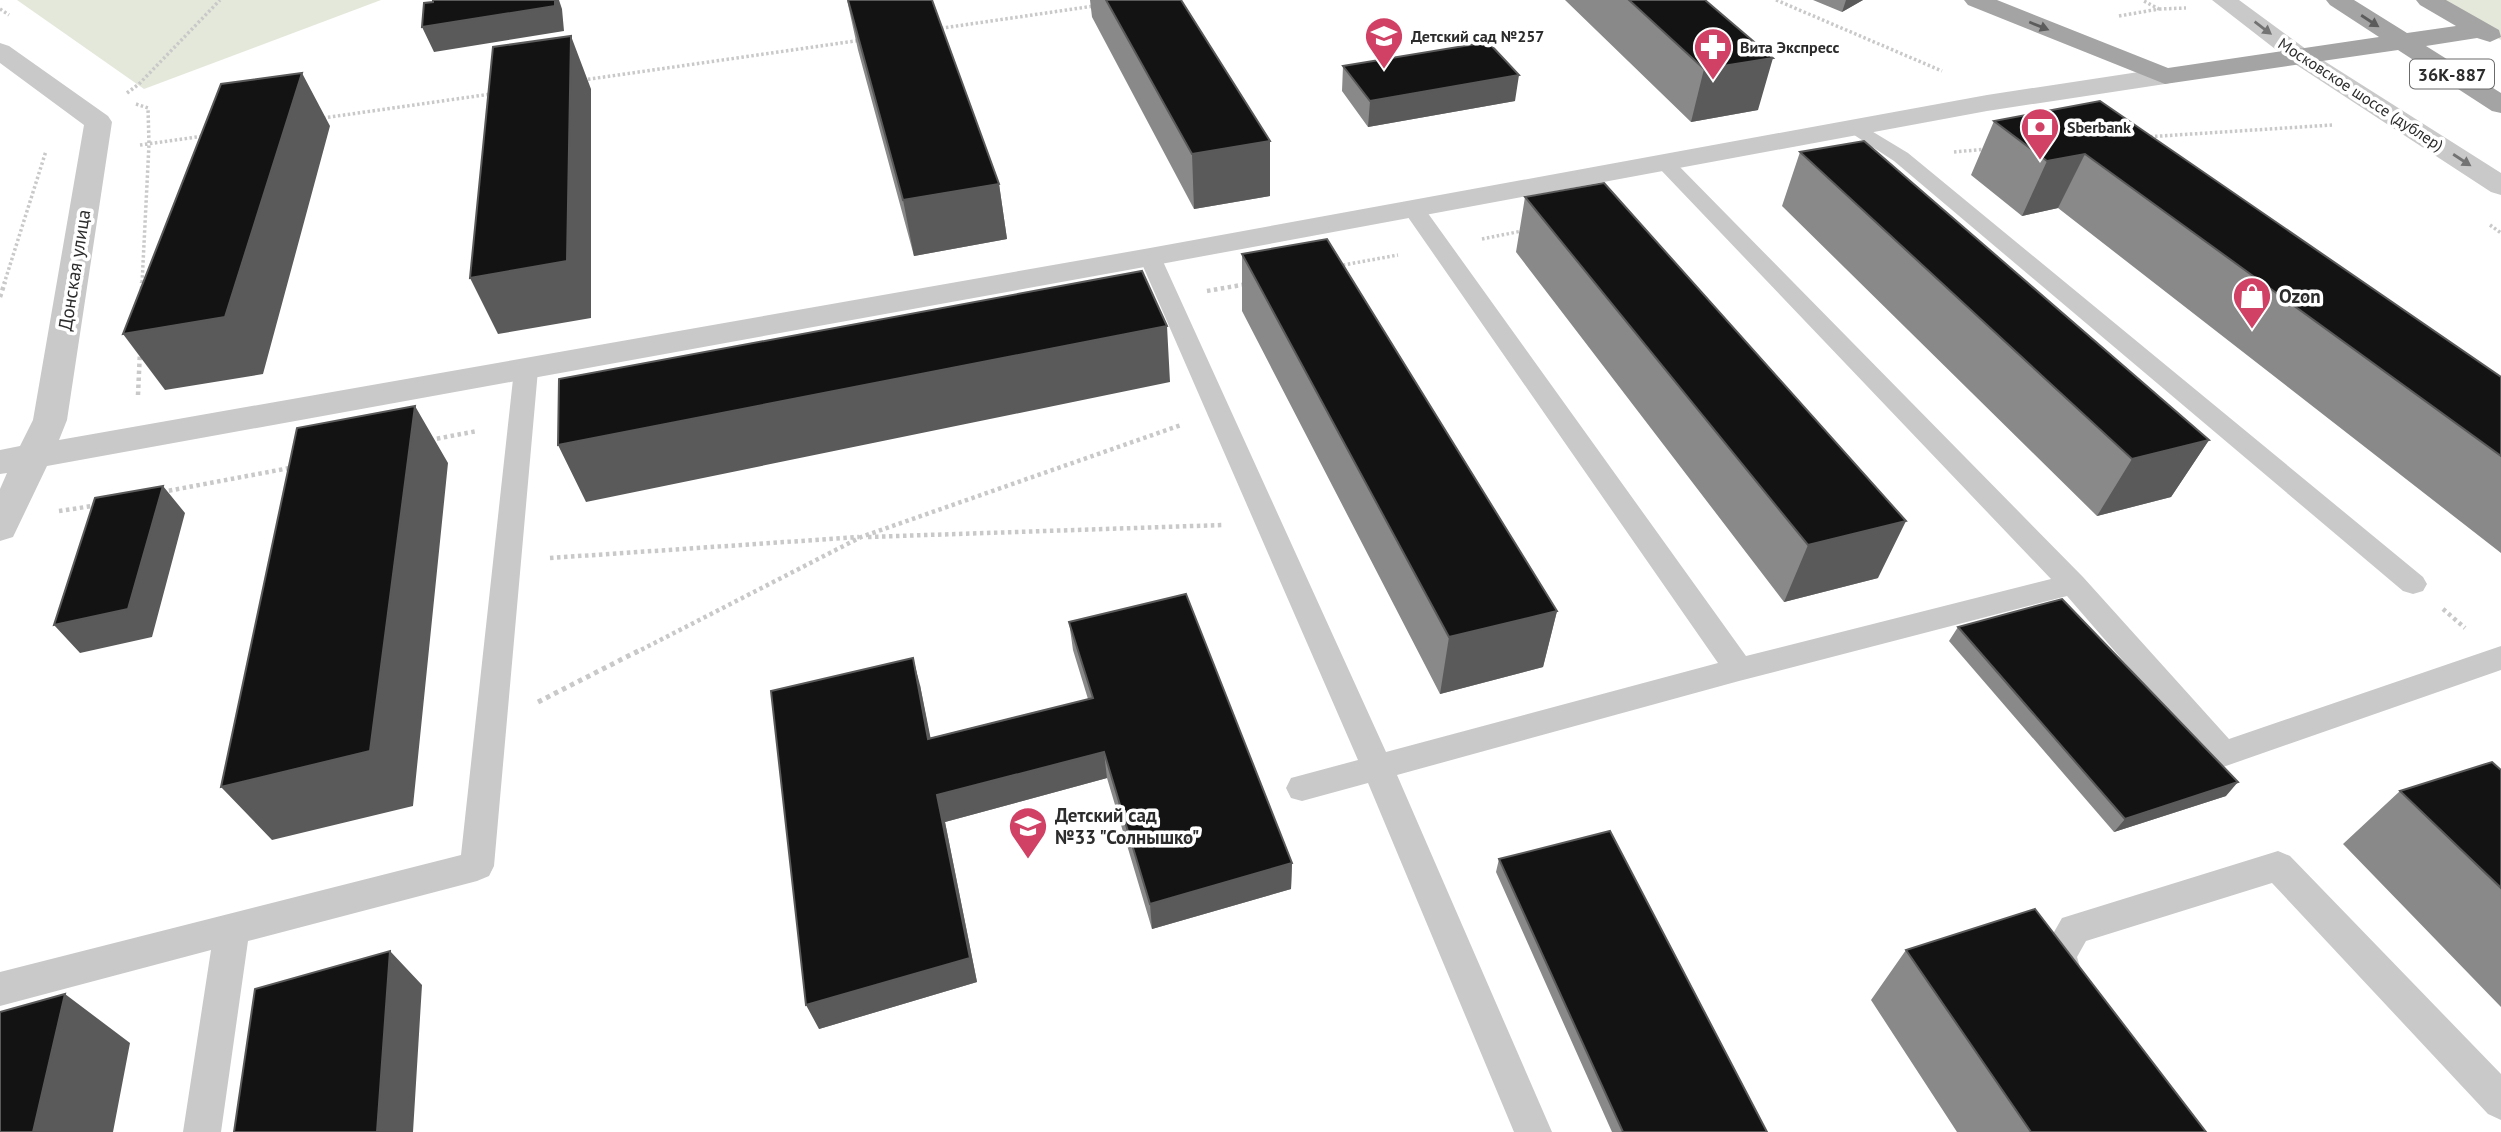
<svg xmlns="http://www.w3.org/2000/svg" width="2501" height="1132" font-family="'PT Sans',sans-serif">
	<rect width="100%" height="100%" fill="#fff"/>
	<path fill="#e4e8da" d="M 17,0 L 381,0 L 144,89 Z
		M 2434,0 L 2501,0 L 2501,40 Z"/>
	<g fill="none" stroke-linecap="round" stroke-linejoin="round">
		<path stroke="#c9c9c9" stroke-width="3.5" stroke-dasharray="2.5 2.5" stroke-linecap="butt" d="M 1776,0 L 1942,71
			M 0,9 L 9,15
			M 2159,9 L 2186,8
			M 2119,16 L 2159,9 L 2142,0
			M 936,29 L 1094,6
			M 583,80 L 862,40
			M 127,93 L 139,84 L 220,0
			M 136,104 L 148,108 L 149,144 L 142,284
			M 323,118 L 491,94
			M 2145,137 L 2332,125
			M 140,145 L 204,136
			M 1954,152 L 1987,149
			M 2490,225 L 2501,233
			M 1482,239 L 1522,231
			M 1338,266 L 1398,255
			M 4,284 L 46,151"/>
		<path stroke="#c9c9c9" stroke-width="4.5" stroke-dasharray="3.5 3.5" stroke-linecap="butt" d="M 142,290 L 142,282
			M 1207,291 L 1247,284
			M 0,297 L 5,282
			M 138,395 L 140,351
			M 430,440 L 477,431
			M 162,492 L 295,467
			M 59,511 L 99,505
			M 868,537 L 1223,525
			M 550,558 L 859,537
			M 2443,609 L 2465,628
			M 635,653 L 861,537 L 1181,425"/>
		<path stroke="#c9c9c9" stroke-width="5" stroke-dasharray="4.5 4.5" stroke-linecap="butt" d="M 538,702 L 638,651"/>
		<path fill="#c9c9c9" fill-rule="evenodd" d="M 1855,121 L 1908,153 L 2423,577 L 2427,584 L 2423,591 L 2413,594 L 2403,591 L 1894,161 L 1848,131 L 1845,127 L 1848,123 Z
			M 1666,158 L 1673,160 L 2083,577 L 2229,739 L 2501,646 L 2501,670 L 2223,767 L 2212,763 L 2067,596 L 1739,681 L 1397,775 L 1552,1132 L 1514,1132 L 1368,783 L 1302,801 L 1291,798 L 1286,788 L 1291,778 L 1358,760 L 1139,257 L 1142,252 L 1158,252 L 1161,257 L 1386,752 L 1718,663 L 1403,210 L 1406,205 L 1422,205 L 1746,656 L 2051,579 L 1659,168 L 1656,164 L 1659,160 Z
			M 526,362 L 535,365 L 538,370 L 494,866 L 489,876 L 477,881 L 248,941 L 221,1132 L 183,1132 L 211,950 L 0,1006 L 0,972 L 461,855 L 514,370 L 517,365 Z
			M 2278,851 L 2290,856 L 2501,1074 L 2501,1120 L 2488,1114 L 2272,883 L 2086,941 L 2077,957 L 2084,981 L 2079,993 L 2066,998 L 2053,993 L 2041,955 L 2062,918 Z"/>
		<path fill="#c9c9c9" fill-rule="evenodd" d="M 2212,0 L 2239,0 L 2310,52 L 2501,173 L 2501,195 L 2491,192 L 2292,62 Z
			M 0,43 L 9,46 L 108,116 L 112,122 L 67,420 L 59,440 L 1150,248 L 1987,95 L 2165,68 L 2174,70 L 2178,76 L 2174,82 L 2165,84 L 1987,111 L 1150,266 L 47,466 L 13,537 L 0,541 L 0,489 L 7,473 L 0,474 L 0,450 L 20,446 L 33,420 L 84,125 L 0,63 Z"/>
		<path fill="#a4a4a4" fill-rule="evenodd" d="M 1964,0 L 1997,0 L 2168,68 L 2379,37 L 2330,5 L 2326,0 L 2354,0 L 2407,33 L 2456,26 L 2420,5 L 2416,0 L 2446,0 L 2499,30 L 2501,37 L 2490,42 L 2477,38 L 2426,46 L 2501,93 L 2501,113 L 2492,111 L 2398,50 L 2165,84 L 1968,5 Z"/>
	</g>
	<path fill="#898989" d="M 847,0 L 999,184 L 1007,239 L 914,256 L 858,50 Z
		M 1090,0 L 1181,0 L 1270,141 L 1270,196 L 1194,209 L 1092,17 Z
		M 1565,0 L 1705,0 L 1758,110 L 1691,122 Z
		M 1813,0 L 1863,0 L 1842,12 Z
		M 1343,66 L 1515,101 L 1368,127 L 1342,91 Z
		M 2100,101 L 2501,377 L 2501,553 L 2058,208 L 2022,216 L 1971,175 L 1994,121 Z
		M 1800,152 L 2209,440 L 2171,497 L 2097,516 L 1782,206 Z
		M 1525,197 L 1878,578 L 1784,602 L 1516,252 Z
		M 1242,254 L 1557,611 L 1543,667 L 1440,694 L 1242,311 Z
		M 1069,622 L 1292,863 L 1291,889 L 1152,929 L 1107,778 L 945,822 L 977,982 L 819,1029 L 920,685 L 930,738 L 1088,699 L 1073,650 Z
		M 1958,627 L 2226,796 L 2114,832 L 1949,641 Z
		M 2501,770 L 2501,1007 L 2343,844 L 2400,791 Z
		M 1499,859 L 1767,1132 L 1612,1132 L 1496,872 Z
		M 1906,950 L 2206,1132 L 1957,1132 L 1871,1000 Z"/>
	<path fill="#5a5a5a" d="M 555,0 L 559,0 L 562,9 L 564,31 L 434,52 L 422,27 Z
		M 1846,0 L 1863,0 L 1842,12 Z
		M 571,36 L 591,89 L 591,318 L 498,334 L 470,278 Z
		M 1773,58 L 1758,110 L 1691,122 L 1704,69 Z
		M 302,73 L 330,126 L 263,374 L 165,390 L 123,334 Z
		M 1519,75 L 1515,101 L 1368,127 L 1370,101 Z
		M 1270,141 L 1270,196 L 1194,209 L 1192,154 Z
		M 2085,154 L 2058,208 L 2022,216 L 2047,161 Z
		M 999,184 L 1007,239 L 914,256 L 903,200 Z
		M 1167,326 L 1170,382 L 586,502 L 558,445 Z
		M 415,406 L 448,463 L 413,806 L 272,840 L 221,787 Z
		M 2209,440 L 2171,497 L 2097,516 L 2132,459 Z
		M 163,486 L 185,513 L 152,637 L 80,653 L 54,625 Z
		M 1906,521 L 1878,578 L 1784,602 L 1808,545 Z
		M 1557,611 L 1543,667 L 1440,694 L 1449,637 Z
		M 913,658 L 920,685 L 936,765 L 928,739 Z
		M 1104,752 L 1107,778 L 945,822 L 977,982 L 819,1029 L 806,1005 L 937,795 Z
		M 2238,782 L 2226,796 L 2114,832 L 2125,819 Z
		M 1292,863 L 1291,889 L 1152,929 L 1150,904 Z
		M 390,951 L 422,985 L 413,1132 L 377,1132 Z
		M 65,994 L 130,1043 L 113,1132 L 33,1132 Z"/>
	<path fill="#131313" stroke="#5a5a5a" stroke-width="2" d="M 433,0 L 555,0 L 555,6 L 422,27 L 424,3 L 433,2 Z
		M 848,0 L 932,0 L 999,184 L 903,200 Z
		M 1106,0 L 1181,0 L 1270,141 L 1192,154 Z
		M 1629,0 L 1705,0 L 1773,58 L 1704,69 Z
		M 571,36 L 567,261 L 470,278 L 493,47 Z
		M 1488,42 L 1519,75 L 1370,101 L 1343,66 Z
		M 302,73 L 225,317 L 123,334 L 221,84 Z
		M 2100,101 L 2501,377 L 2501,456 L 2085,154 L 2047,161 L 1994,121 Z
		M 1864,141 L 2209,440 L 2132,459 L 1800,152 Z
		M 1604,183 L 1906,521 L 1808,545 L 1525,197 Z
		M 1327,239 L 1557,611 L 1449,637 L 1242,254 Z
		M 1142,271 L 1167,326 L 558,445 L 559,379 Z
		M 415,406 L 370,751 L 221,787 L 297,428 Z
		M 163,486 L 128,609 L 54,625 L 95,498 Z
		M 1186,594 L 1292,863 L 1150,904 L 1104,752 L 937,795 L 970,958 L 806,1005 L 771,691 L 913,658 L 928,739 L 1093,698 L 1069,622 Z
		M 2062,599 L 2238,782 L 2125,819 L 1958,627 Z
		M 2492,762 L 2501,770 L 2501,888 L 2400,791 Z
		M 1610,831 L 1767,1132 L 1623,1132 L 1499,859 Z
		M 2035,909 L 2206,1132 L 2031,1132 L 1906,950 Z
		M 390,951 L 377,1132 L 234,1132 L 255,989 Z
		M 65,994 L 33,1132 L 0,1132 L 0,1012 Z"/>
	<defs><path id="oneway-solid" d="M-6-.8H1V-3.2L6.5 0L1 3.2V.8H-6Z" transform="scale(1.75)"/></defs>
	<g fill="#5c5c5c">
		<use href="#oneway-solid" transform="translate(2370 21) rotate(33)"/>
		<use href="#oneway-solid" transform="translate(2039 26) rotate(22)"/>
	</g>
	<g fill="#737373">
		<use href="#oneway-solid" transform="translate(2263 28) rotate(37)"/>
		<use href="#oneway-solid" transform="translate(2462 160) rotate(33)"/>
	</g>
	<defs>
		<g id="school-pin" transform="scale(2.0125)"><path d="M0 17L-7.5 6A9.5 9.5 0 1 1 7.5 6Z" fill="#d04165" stroke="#fff"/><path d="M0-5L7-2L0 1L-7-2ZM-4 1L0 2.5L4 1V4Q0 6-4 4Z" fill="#fff"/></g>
		<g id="pharmacy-pin" transform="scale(2.0125)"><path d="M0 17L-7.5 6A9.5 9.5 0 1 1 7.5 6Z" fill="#d04165" stroke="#fff"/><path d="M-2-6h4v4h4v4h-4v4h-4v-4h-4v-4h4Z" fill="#fff"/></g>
		<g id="bank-pin" transform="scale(2.0125)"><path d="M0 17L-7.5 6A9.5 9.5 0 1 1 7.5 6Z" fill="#d04165" stroke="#fff"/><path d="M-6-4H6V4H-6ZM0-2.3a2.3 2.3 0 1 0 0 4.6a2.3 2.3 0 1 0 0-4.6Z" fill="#fff"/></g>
		<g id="shop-pin" transform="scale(2.0125)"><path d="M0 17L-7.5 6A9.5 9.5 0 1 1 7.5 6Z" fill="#d04165" stroke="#fff"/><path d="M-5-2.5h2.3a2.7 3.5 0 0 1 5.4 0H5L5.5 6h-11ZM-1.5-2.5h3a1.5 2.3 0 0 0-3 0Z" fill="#fff"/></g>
	</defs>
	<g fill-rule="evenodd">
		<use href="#school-pin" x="1384" y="36"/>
		<use href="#pharmacy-pin" x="1713" y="47"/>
		<use href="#bank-pin" x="2040" y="127"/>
		<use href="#shop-pin" x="2252" y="296"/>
		<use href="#school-pin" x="1028" y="826"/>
	</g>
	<g text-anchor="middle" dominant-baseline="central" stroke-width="7" stroke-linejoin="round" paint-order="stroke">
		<g font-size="16" font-weight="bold" fill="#2c2c2c" stroke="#fff" text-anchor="start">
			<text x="1411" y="36">Детский сад №257</text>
			<text x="1740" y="47">Вита Экспресс</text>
			<text x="2067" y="127">Sberbank</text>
		</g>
		<g font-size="16" fill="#2c2c2c" stroke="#fff">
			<text transform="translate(2361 94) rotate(33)">Московское шоссе (дублер)</text>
		</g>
		<rect fill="#fff" stroke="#6b6b6b" stroke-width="2" x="2410" y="59.5" width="84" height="29" rx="5"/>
		<g font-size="18" font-weight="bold" fill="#2c2c2c">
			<text x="2452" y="74">36К-887</text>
		</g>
		<g font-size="19" fill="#2c2c2c" stroke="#fff">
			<text transform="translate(74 270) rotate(-81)">Донская улица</text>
		</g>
		<g font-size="19" font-weight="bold" fill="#2c2c2c" stroke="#fff" text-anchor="start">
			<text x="2279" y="296">Ozon</text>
			<text x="1055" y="815">Детский сад<tspan x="1055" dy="22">№33 "Солнышко"</tspan></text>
		</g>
	</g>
</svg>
